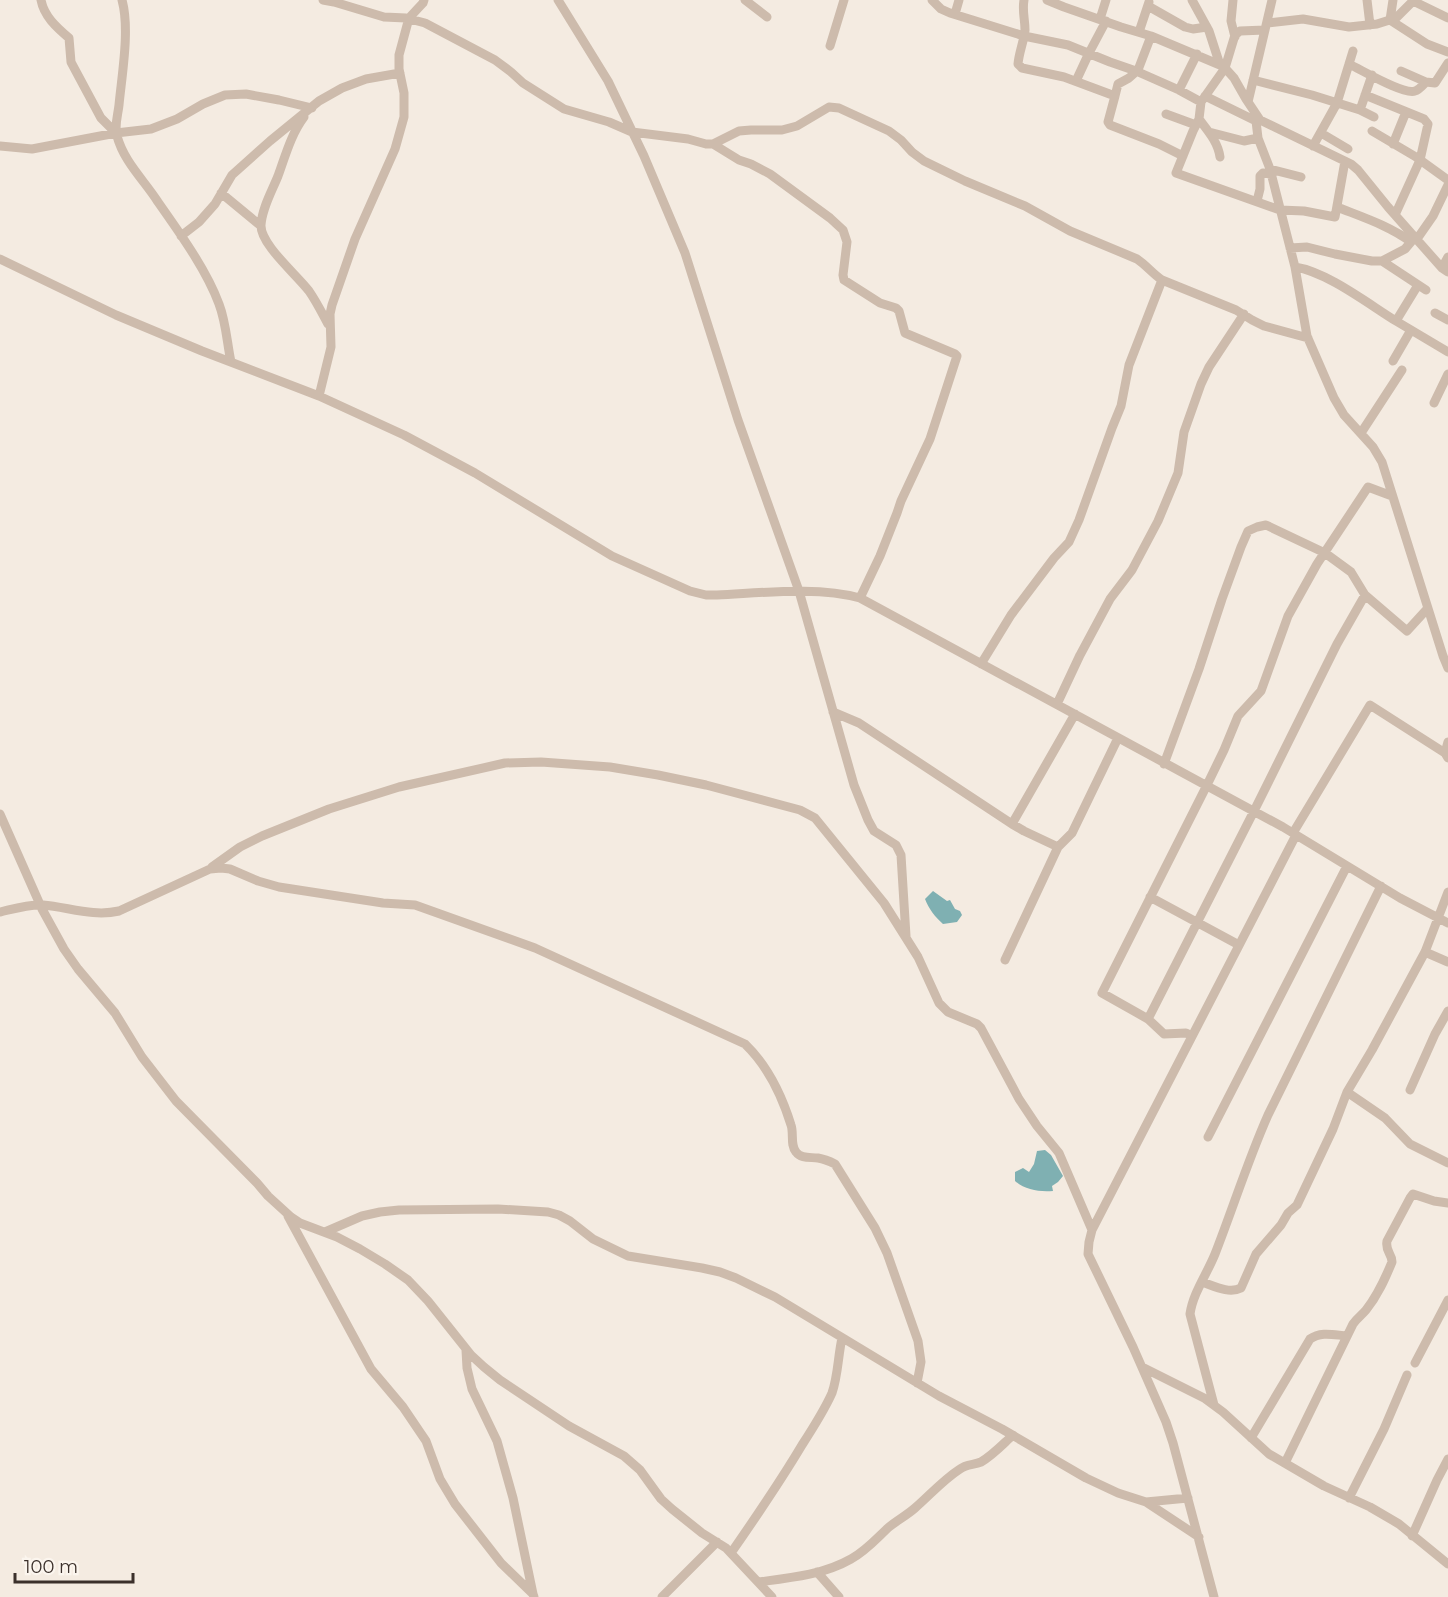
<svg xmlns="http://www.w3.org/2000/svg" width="1448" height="1597" font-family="Montserrat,sans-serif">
	<rect width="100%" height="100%" fill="#f4ebe1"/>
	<path fill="#7fb0b2" d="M 933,891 L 947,901 L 950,900 L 955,909 L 960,911 L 962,915 L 957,922 L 943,924 C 935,917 929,909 925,899 Z
		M 1045,1150 L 1051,1155 L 1063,1176 L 1058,1182 L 1052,1186 L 1053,1191 C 1039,1192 1025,1190 1015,1181 L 1015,1172 L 1023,1168 L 1029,1172 L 1034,1164 L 1037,1151 Z"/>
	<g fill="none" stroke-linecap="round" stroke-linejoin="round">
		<path stroke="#cdbbac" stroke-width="9" d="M 41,0 C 44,16 56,27 69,38 L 71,62 L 101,118 L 116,133
			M 122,0 C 130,29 122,74 119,105 C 118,115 114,126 117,136 C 124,162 144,180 158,202 C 179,232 206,269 219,304 C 226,322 227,343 231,362
			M 323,0 L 334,2 L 384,17 L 406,18 L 425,23 L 495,60 L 511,72 L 523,83 L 564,109 L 609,122 L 632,132 L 688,139 L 706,144 L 713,144 L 739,131 L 751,130 L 782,130 L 797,126 L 829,107 L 839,108 L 889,131 L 901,140 L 912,152 L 924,161 L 965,181 L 1025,206 L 1070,231 L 1137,259 C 1146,265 1153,274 1162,280 L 1236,310 L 1252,320 L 1264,326 L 1308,338
			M 558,0 L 608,81 L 644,156 L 685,253 L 738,420 L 799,591 L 854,785 L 868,820 L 874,831 L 896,845 L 901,855 L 906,936
			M 745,0 L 767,17
			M 932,0 L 941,9 L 950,13 L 1024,36 L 1068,45 L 1110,62 L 1136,71 L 1179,90 L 1201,102 L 1225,68 L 1235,35 L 1240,31 L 1265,30
			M 1024,0 C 1022,11 1025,19 1025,30 C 1024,41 1019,52 1018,64 L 1022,68 L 1064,77 L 1115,96 L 1118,84 L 1129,78 L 1138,70 L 1151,36
			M 1047,0 L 1064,7 L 1121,27 L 1151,36 L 1220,65 L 1225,68 L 1234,78 L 1246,99 L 1260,120 L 1351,164 L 1358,170 L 1388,207 L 1442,268 L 1448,272
			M 1192,0 L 1209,31 L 1220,65
			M 1233,0 L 1231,21 L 1235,37
			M 1367,0 L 1370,25
			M 1393,0 L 1390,20 L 1427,44 L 1448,52
			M 1413,1 L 1448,18
			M 1148,6 L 1185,27 L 1193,29 L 1207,27
			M 955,14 L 959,0
			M 1100,19 L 1106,0
			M 1267,23 L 1303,19 L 1349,27 L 1377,24 L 1396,18 L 1414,0
			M 1139,32 L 1149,2
			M 830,46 L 844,0
			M 1349,64 C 1362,70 1403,95 1415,91 C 1419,90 1423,85 1426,82 L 1435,83 L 1448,63
			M 1401,71 L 1426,82
			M 1253,80 L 1312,95 L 1360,110 L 1372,75
			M 1076,81 L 1089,53 L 1106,21
			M 1179,90 L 1197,54
			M 1365,95 L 1424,119 L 1428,124 L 1420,160 L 1395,215
			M 1115,96 L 1108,122 L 1110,125 L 1159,144 L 1183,156
			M 1205,96 L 1256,121
			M 1201,102 L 1199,119 C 1208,131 1218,142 1220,157
			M 1248,102 L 1272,0
			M 1360,110 L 1374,117
			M 1166,114 L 1196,125
			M 1257,116 L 1256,121 L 1258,138 L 1270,169 L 1295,267 L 1307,336 L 1334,398 L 1344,415 L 1373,447 L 1382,462 L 1443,656 L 1448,668
			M 304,117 C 291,134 285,157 278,176 C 272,191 262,208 261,225 C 260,244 297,275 309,291 C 316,301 322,313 328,324
			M 1199,119 L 1193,131 L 1176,173 L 1280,210 L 1304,211 L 1335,217 L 1345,161
			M 1372,131 L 1416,157 L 1448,180
			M 1209,132 L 1244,141 L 1258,138
			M 1321,133 L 1348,149
			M 713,144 L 739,160 L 751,164 L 770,174 L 830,218 L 843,230 L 847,242 L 843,275 L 844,280 L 880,303 L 896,308 L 899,311 L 905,333 L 955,354 L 957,356 L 930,439 L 901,501 L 897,513 L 880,556 L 860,598
			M 1393,144 L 1406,112
			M 0,146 L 32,149 L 116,133 L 151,129 L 177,119 L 203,104 L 225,95 L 246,94 L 279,100 L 312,108
			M 1313,146 L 1337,103 L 1353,51
			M 1270,169 L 1301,177
			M 221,193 L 261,226
			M 1257,201 L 1260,189 L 1260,176 L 1263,173 L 1271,174
			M 1337,207 C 1362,217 1390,226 1411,242
			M 181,236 L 199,222 L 215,204 L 232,175 L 270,141 L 319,101 L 342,88 L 366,79 L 400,73
			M 1417,239 L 1433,216 L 1448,185
			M 1290,248 L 1307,247 L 1335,254 L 1372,261 L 1382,261 L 1405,249 L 1415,237
			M 0,259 L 116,315 L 202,351 L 319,396 L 404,435 L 475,473 L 612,556 L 690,591 L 706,595 L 717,595 C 761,593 818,586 860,598 L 1283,827 L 1400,898 L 1448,923
			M 1382,261 L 1426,290
			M 1295,267 C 1327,272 1367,303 1396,321 L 1418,285
			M 1442,268 L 1448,257
			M 1435,313 L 1448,320
			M 1396,321 L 1448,352
			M 1393,361 L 1411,330
			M 319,396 L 331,347 L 330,314 L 332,305 L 355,239 L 395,149 L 404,117 L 404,93 L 399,69 L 399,55 L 409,18 L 423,3 L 424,0
			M 1434,403 L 1448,374
			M 1361,433 L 1402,370
			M 981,664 L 1011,615 L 1054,558 L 1069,542 L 1079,520 L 1112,428 L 1121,406 L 1129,365 L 1162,280
			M 1057,704 L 1080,655 L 1110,599 L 1132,570 L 1158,521 L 1178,473 L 1184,432 L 1201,384 L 1209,367 L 1244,314
			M 833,712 L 859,723 L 1012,824 L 1024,831 L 1058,847 L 1072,833 L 1118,738
			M 1448,742 L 1445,753 L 1448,758
			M 1164,764 L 1199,669 L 1222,599 L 1241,547 L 1248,531 L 1257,527 L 1266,525 L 1325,553 L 1351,572 L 1365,595 L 1407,631 L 1428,608
			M 0,814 L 42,909 L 64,949 L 78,969 L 115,1013 L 142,1057 L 176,1101 L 257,1183 L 268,1196 L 291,1217 L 300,1223 L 337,1237 L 360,1249 L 385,1264 L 408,1280 L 428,1301 L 471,1355 L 484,1367 L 500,1380 L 569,1426 L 624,1456 L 640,1470 L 661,1499 L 672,1509 L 702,1533 L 726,1548 L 772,1597
			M 1012,824 L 1075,714
			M 1293,833 L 1370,705 L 1445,753
			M 212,867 L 240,847 L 262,836 L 329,809 L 399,787 L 505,763 L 541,762 L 610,767 L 658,775 L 706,785 L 800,810 L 815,818 L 884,903 L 918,957 L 939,1003 L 948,1012 L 977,1024 L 981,1028 L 1019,1099 L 1037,1126 L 1059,1153 L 1092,1230
			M 1150,897 L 1239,945
			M 0,912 C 13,909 29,904 43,905 C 68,907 93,917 119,911 L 210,869 L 221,868 L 230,869 L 258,881 L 279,887 L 383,903 L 415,905 L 535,948 L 745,1044 C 768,1066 782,1096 791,1125 C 794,1133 790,1145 796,1152 C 801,1159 810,1157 818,1158 C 824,1159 829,1161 835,1164 L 875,1228 L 887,1253 L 918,1341 L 921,1362 L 917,1383
			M 1425,952 L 1448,962
			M 1005,960 L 1058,847
			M 1148,1019 L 1102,993 L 1207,785 L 1224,750 L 1238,716 L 1261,691 L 1288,616 L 1317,564 L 1368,487 L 1392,496
			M 1192,1036 L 1186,1033 L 1164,1034 L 1148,1019 L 1254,811 L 1337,644 L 1365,595
			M 1410,1090 L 1435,1034 L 1448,1011
			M 1347,1092 L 1385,1118 L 1410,1144 L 1448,1163
			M 1208,1137 L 1347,866
			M 288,1216 L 371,1369 L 403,1407 L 426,1441 L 440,1479 L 455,1504 L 501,1563 L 533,1594 L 534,1597
			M 325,1232 L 362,1216 L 380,1212 L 399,1210 L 498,1209 L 548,1212 L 559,1215 L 570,1221 L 593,1239 L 628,1256 L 702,1268 L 720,1272 L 736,1278 L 775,1297 L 939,1396 L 1002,1429 L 1086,1478 L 1118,1493 L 1146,1502 L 1199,1537
			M 1202,1282 C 1214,1286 1229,1294 1241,1288 L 1256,1254 L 1281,1225 L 1288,1213 L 1297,1205 L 1333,1129 L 1347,1092 L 1372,1050 L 1425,952 L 1448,892
			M 466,1350 L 467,1368 L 472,1389 L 497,1441 L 513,1498 L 533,1594
			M 1415,1363 L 1448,1300
			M 1142,1367 L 1204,1398 L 1223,1412 L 1269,1454 L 1324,1486 L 1370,1507 L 1399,1524 L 1448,1564
			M 1214,1405 L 1190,1314 C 1193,1293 1207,1274 1215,1254 C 1233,1208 1248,1160 1268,1115 L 1381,886
			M 1251,1438 L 1310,1339 C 1321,1331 1334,1335 1347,1336
			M 1285,1463 L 1353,1324 C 1357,1318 1362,1315 1366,1310 C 1378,1295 1385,1279 1392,1262 C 1392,1253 1385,1252 1387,1241 L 1410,1198 L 1413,1194 L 1434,1201 L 1448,1203
			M 1349,1498 L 1384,1429 L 1407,1375
			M 1146,1502 L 1188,1498
			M 1412,1536 L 1437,1480 L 1448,1459
			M 731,1553 C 756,1517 780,1482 802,1445 C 813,1428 824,1411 832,1393 C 838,1376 838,1356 842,1338
			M 817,1572 L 839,1597
			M 758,1582 C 790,1578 823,1575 851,1559 C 866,1551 877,1538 889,1527 C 898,1520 907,1515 915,1508 C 930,1495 943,1480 960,1469 C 966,1464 974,1465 981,1462 C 993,1455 1003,1444 1013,1435
			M 662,1597 L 717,1542
			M 1214,1597 L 1173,1443 L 1166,1422 L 1133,1347 L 1088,1254 L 1089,1242 L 1092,1230 L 1296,835"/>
	</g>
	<path d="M15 1573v9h118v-9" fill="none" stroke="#3b302b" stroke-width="3"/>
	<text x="24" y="1573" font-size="18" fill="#3b302b" stroke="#fbf5ee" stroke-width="4.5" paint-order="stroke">100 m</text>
</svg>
